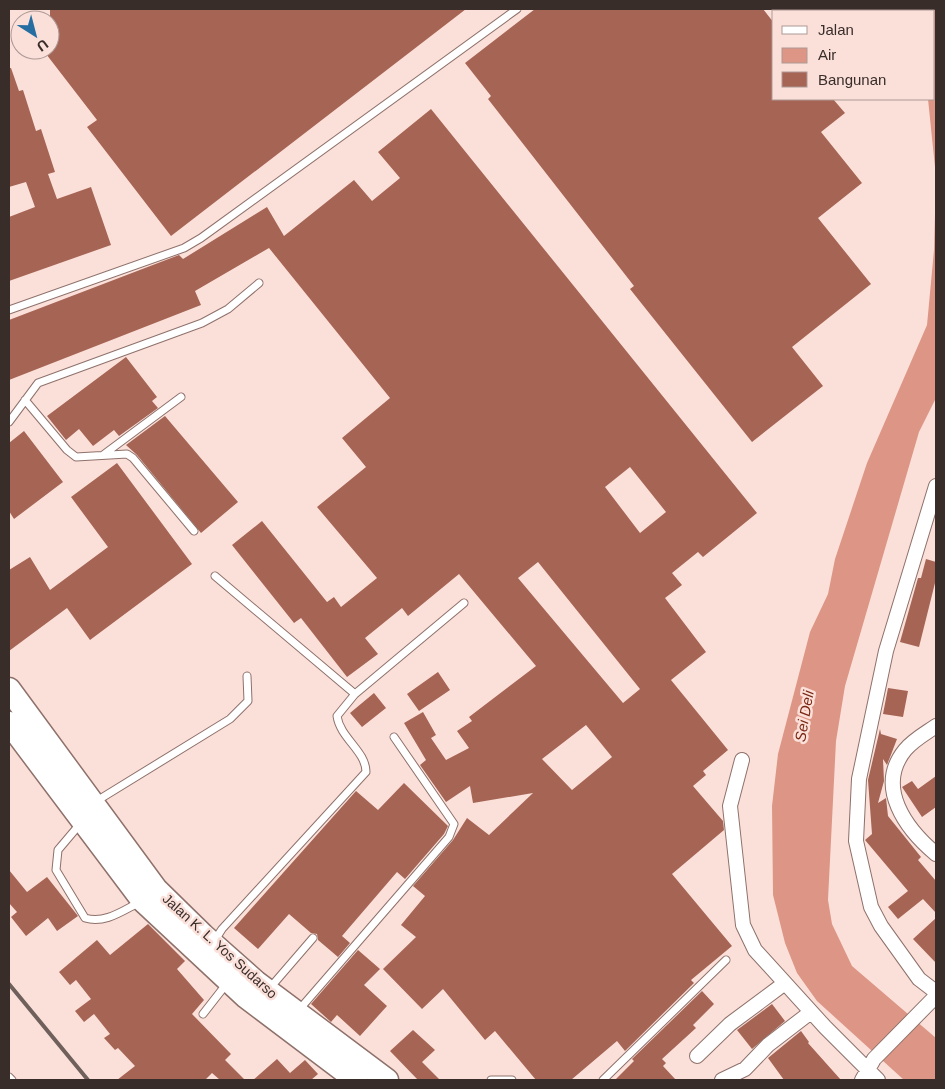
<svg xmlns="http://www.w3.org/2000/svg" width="945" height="1089" font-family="Arial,sans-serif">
	<rect width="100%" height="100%" fill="#fbe0da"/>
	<path fill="#dd9685" d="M 915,9 L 936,9 L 936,398 L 919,432 L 845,686 L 836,741 L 828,900 L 832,924 L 852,966 L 936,1038 L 936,1080 L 904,1080 L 817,1001 L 797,973 L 785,943 L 773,895 L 772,806 L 778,754 L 810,632 L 828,594 L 835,559 L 867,463 L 927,325 L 934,250 L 936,177 L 928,99 L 934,99 L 934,11 L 916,11 Z"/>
	<path fill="#a66454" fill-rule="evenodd" d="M 50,9 L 466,9 L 171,236 L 87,127 L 97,120 L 43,50 L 50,50 Z
		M 535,9 L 763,9 L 774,23 L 774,99 L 833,99 L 845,113 L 821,132 L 862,183 L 818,218 L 871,284 L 792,347 L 823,386 L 752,442 L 630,289 L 634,286 L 488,99 L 491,96 L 465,63 Z
		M 9,68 L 11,68 L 19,91 L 23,90 L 36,131 L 41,129 L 55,172 L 48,174 L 57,199 L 91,187 L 111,245 L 9,281 L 9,217 L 35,207 L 26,182 L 9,187 Z
		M 431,109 L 757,513 L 703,557 L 698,552 L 672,573 L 682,585 L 665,598 L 706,652 L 671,680 L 728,750 L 703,771 L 706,775 L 693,786 L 723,821 L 724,830 L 672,874 L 732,946 L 691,980 L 694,983 L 625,1051 L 617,1041 L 571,1080 L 536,1080 L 495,1031 L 485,1040 L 443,989 L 422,1009 L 383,969 L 416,937 L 401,925 L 425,896 L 413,886 L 453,840 L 467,818 L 489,835 L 533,793 L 473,803 L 470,786 L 446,802 L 420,765 L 426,760 L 404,723 L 423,712 L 436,735 L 431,738 L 446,760 L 469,748 L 457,731 L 472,721 L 469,717 L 536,666 L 459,574 L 408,616 L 402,608 L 365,638 L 378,654 L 347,677 L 301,618 L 294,623 L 232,545 L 262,521 L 327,602 L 334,597 L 341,607 L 377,578 L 317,507 L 366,467 L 342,438 L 390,398 L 269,248 L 195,291 L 201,305 L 9,380 L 9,320 L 179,255 L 183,259 L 267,207 L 284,236 L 354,180 L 372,201 L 400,178 L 378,152 ZM 630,467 L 666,512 L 640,533 L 605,487 ZM 538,562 L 640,689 L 623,703 L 518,578 ZM 586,725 L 612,757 L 572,790 L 542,759 Z
		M 126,357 L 157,397 L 152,401 L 158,408 L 119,436 L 114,430 L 93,446 L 79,429 L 66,440 L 47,416 Z
		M 165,416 L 238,502 L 201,533 L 137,455 L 126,445 Z
		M 24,431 L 63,482 L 14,519 L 9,511 L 9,443 Z
		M 117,463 L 192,564 L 90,640 L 67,608 L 9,651 L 9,570 L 30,557 L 50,590 L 108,547 L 71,497 Z
		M 926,559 L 936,562 L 936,579 L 919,647 L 900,642 L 918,578 L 921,578 Z
		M 438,672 L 450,690 L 419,711 L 407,694 Z
		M 888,688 L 908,691 L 903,717 L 883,714 Z
		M 374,693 L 386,708 L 362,727 L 350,713 Z
		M 880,729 L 881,734 L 897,739 L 887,765 L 883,759 L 884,781 L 878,803 L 886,798 L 888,816 L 921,857 L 918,860 L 936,881 L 936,913 L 923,899 L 898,919 L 888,907 L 908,891 L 865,840 L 872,834 L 868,780 Z
		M 936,776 L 936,807 L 922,817 L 902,787 L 912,781 L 918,789 Z
		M 404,783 L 448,826 L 444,834 L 405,879 L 397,872 L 342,936 L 350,943 L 338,957 L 318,940 L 317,934 L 311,933 L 289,914 L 258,949 L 234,928 L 356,791 L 378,810 Z
		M 9,870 L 27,892 L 47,877 L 78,916 L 57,931 L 48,918 L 26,936 L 11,917 L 17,912 L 9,903 Z
		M 936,918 L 936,963 L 913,939 Z
		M 148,924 L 185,961 L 177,969 L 204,1000 L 192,1014 L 231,1054 L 225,1060 L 245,1080 L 220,1080 L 212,1073 L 205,1080 L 117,1080 L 135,1066 L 118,1048 L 115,1050 L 104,1038 L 110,1034 L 94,1014 L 84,1022 L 75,1011 L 91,999 L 76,980 L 70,985 L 59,972 L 97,940 L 110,955 Z
		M 358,950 L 380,969 L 364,985 L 387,1006 L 360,1036 L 337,1015 L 331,1022 L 311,1004 Z
		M 702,991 L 714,1004 L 693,1025 L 696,1028 L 662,1059 L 666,1063 L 663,1066 L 676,1080 L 615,1080 L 634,1061 L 632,1059 Z
		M 772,1004 L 785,1021 L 752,1049 L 737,1030 Z
		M 413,1030 L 435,1050 L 422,1062 L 440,1080 L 418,1080 L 390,1051 Z
		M 801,1031 L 809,1042 L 808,1043 L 841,1080 L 784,1080 L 768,1058 Z
		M 277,1059 L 290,1073 L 305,1060 L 318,1074 L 311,1080 L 253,1080 Z"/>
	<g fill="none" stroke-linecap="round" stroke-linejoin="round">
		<g stroke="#8e716a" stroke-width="9">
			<path id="service" d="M 9,310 L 184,248 L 201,238 L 517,9
				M 25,400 L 67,450 L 76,457 L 127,454 L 133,458 L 194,531
				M 9,422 L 38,383 L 202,323 L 228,309 L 259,283
				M 103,455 L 181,397
				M 215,576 L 355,694
				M 95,802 L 230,719 L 248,701 L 247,676
				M 80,824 L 58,850 L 56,870 L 85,918 C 105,924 122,911 140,902
				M 215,940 L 222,929 L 366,772 C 366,751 340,738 337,716 L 355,694 L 464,603
				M 269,989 L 313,938
				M 298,1011 L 449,837 L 454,824 L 394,737
				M 203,1014 L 228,982
				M 9,1077 L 12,1080
				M 491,1080 L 512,1080
				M 603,1080 L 726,960"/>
		</g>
		<g stroke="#8e716a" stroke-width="16">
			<path id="minor" d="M 936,486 L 886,651 L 859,779 L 856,841 L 871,907 L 881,926 L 919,979 L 936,992
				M 936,726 C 926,733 913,740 905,750 C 875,787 906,829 936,854
				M 742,760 L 730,806 L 743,925 L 755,950 L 825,1027 L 878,1080
				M 697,1056 L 730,1024 L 785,983
				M 722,1080 L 745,1069 L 768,1045 L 811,1012
				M 862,1080 L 874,1059 L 936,996"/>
		</g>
		<g stroke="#8e716a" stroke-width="25">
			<path id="trunk" d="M 9,689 L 156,889 L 203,935 L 256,982 L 387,1080
				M 9,723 L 142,900 L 246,997 L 356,1080"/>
		</g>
		<use href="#service" stroke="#fff" stroke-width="7"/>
		<use href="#minor" stroke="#fff" stroke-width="14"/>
		<use href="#trunk" stroke="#fff" stroke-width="22"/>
		<path stroke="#70605c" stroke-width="4" d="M 9,984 L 88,1080"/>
	</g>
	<g text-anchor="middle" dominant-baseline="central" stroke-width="5" stroke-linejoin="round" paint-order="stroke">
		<g font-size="14" fill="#392d2a" stroke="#fbe0da">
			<text transform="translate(220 946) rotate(42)">Jalan K. L. Yos Sudarso</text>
		</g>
		<g font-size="15" font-style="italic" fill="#792713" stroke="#fbe0da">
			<text transform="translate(804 716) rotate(-80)">Sei Deli</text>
		</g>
	</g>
	<rect width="945" height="1089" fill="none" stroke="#392d2a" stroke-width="20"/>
	<rect x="772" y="10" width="162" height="90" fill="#fbe0da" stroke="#ad9894"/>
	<rect x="782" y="26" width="25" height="8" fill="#ffffff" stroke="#ad9894"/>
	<text x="818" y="35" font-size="15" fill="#392d2a">Jalan</text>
	<rect x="782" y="48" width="25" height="15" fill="#dd9685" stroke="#ad9894"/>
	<text x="818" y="60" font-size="15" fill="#392d2a">Air</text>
	<rect x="782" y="72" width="25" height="15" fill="#a66454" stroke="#ad9894"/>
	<text x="818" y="85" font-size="15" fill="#392d2a">Bangunan</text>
	<g transform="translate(35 35) rotate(144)"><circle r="24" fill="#fbe0da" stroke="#ad9894"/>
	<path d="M0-4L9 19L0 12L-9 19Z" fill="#266ea2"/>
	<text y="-8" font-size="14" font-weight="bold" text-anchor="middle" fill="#392d2a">U</text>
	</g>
</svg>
